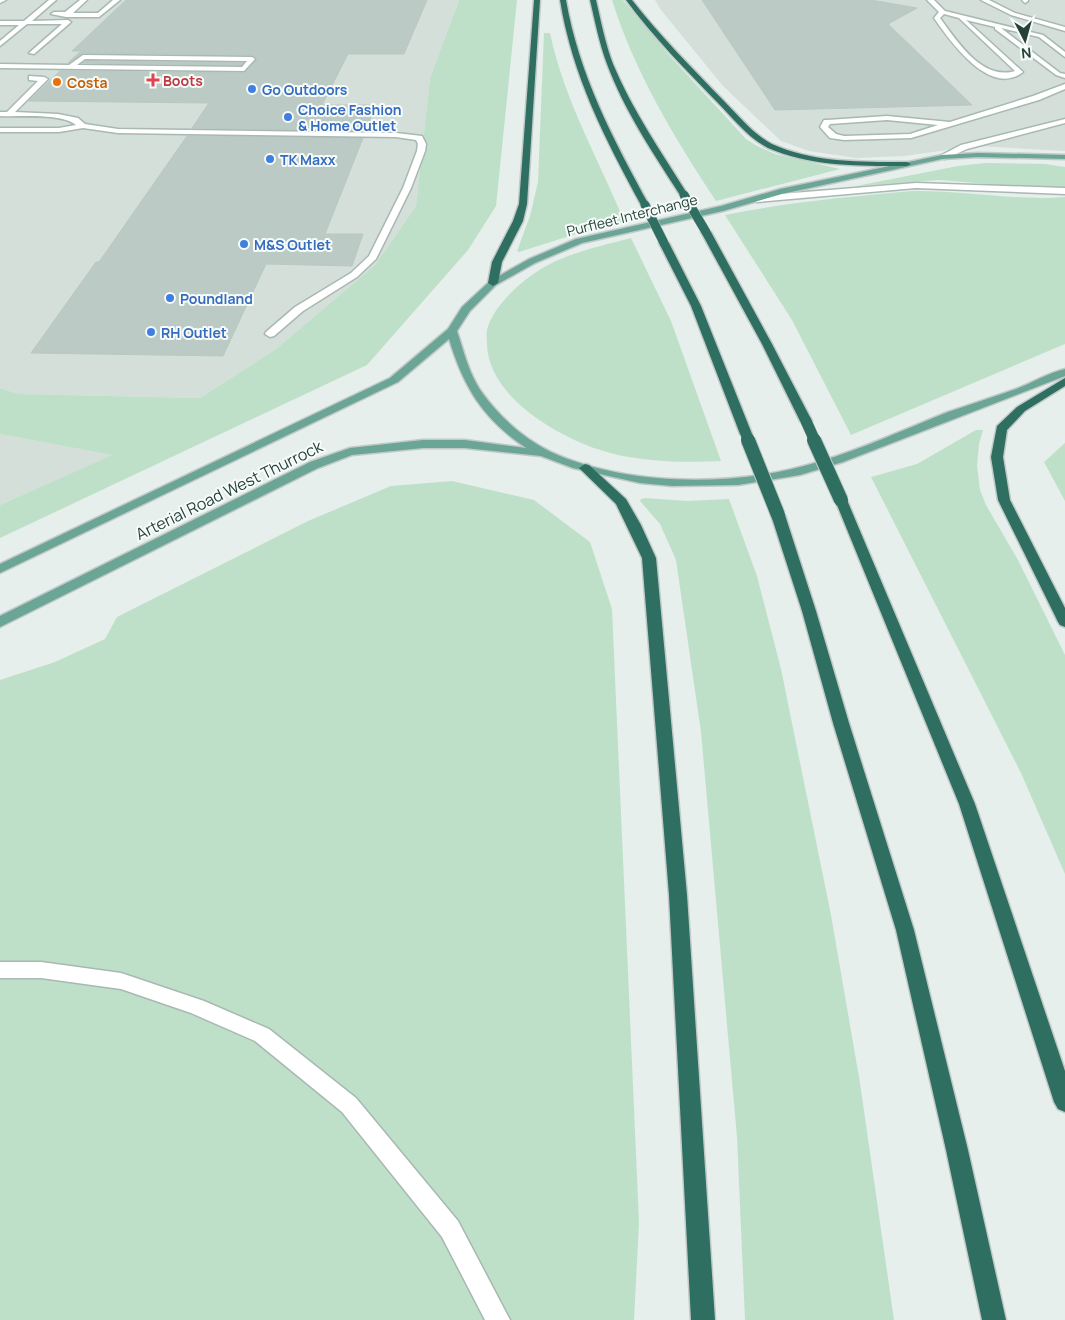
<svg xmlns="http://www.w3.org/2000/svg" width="1065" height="1320" font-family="Manrope,sans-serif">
	<rect width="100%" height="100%" fill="#e6efeb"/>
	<path fill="#d4dfda" d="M 0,0 L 459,0 L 430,78 L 416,206 L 375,265 L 276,349 L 200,398 L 19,394 L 0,388 Z
		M 655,0 L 1065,0 L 1065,151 L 976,146 L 904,156 L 856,158 L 809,151 L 781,141 L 723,86 L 661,10 Z
		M 0,434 L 113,455 L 0,505 Z"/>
	<path fill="#bfe0c8" d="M 459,0 L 517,0 L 496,206 L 468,250 L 367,365 L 0,538 L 0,505 L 112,455 L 0,434 L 0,388 L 19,394 L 200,398 L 276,349 L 375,265 L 416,206 L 430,78 Z
		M 612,0 L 623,0 L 670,56 L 746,139 L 757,146 L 775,154 L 840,169 L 716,201 C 674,137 635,73 612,0 Z
		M 544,33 L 550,33 C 564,100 599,160 625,223 L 585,231 L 519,252 L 517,251 L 530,216 L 538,182 Z
		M 985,163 L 1045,164 L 1065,167 L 1065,187 L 1012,186 L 939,180 L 856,186 L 958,166 Z
		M 912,191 C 963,190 1014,201 1065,197 L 1065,344 L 851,435 L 792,320 L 725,215 C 789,202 847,197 912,191 Z
		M 631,238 L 671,321 L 721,461 C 683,463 633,462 597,449 C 554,434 489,396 487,345 C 487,340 486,334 487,330 C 492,309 515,287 532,275 C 560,254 598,247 631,238 Z
		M 976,430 L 983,430 L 979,444 L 977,465 L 980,490 L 986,505 L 1018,560 L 1065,655 L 1065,874 L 1021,773 L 871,477 L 917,464 Z
		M 1065,443 L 1065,501 L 1044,462 Z
		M 452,481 L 534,500 L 590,542 L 612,609 L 639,1222 L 634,1320 L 0,1320 L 0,680 L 55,662 L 105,639 L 117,617 L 308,521 L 391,486 Z
		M 645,498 L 687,501 L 729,499 L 757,576 L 781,669 L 831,915 L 860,1083 L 894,1320 L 745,1320 L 737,1137 L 701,732 L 676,560 L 660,524 L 640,501 L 641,499 Z"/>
	<path fill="#bbcac4" stroke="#b8c9c2" d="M 126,0 L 427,0 L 404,54 L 348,54 L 322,105 L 375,105 L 366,131 L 192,128 L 209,103 L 29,101 L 60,71 L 244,73 L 256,60 L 256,57 L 252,55 L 83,53 L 68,63 L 81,51 L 72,51 Z
		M 702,0 L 871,0 L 917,8 L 888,24 L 972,105 L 775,110 Z
		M 86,61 L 243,63 L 241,65 L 83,63 Z
		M 187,136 L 363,138 L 325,234 L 363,234 L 352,266 L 266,264 L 223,356 L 31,353 L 96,262 L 99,262 Z"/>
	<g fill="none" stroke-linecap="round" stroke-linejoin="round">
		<g stroke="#a8b8b2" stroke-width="3">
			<path id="minor" d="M 0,0 L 6,0 L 0,3 Z
				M 49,0 L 56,0 L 32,21 L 68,20 L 71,22 L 70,23 L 34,54 L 29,53 L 62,24 L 27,24 L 0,46 L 0,41 L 19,25 L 0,25 L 0,21 L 24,21 Z
				M 80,0 L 87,0 L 73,13 L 98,13 L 113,0 L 120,0 L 99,17 L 66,17 L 51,14 L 54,12 L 65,12 Z
				M 927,0 L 934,0 L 945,11 L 1043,35 L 1065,52 L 1065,57 L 1039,37 L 1001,28 L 1060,73 L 1065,74 L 1065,78 L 1056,75 L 995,29 L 995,27 L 966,20 L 1023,72 C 990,98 950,41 934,18 L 939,12 ZM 944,14 L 959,18 L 1015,71 C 982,81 957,41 940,18 Z
				M 981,0 L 989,0 L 1015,13 L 1065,27 L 1065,31 L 1011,15 Z
				M 1022,0 L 1028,0 L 1028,1 L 1025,3 Z
				M 83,55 L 252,57 L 255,59 L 244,71 L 0,68 L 0,64 L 69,65 ZM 85,59 L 247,61 L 242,67 L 77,65 Z
				M 29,76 L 44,77 L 48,79 L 15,112 L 58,114 L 78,118 L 85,124 L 118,129 L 396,133 L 422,136 L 426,144 L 425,151 L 411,188 L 376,259 L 357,277 L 303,311 L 274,336 L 270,337 L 265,334 L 266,332 L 295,307 L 351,273 L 369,256 L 403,188 L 417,151 L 418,144 L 416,140 L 396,137 L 118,133 L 83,128 L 59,132 L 0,132 L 0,128 L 59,128 L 76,125 C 61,113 20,117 0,116 L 0,112 L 7,112 L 38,81 L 29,80 Z
				M 1065,84 L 1065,89 L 1039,100 L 911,138 L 844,140 L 830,138 L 820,127 L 824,120 L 827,120 L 887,116 L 950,122 L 1033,96 ZM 887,120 L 938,125 L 910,134 L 844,136 L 836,134 L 828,127 L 830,124 Z
				M 1065,119 L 1065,123 L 967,149 L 945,159 L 938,157 L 961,145 Z
				M 916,183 L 1065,188 L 1065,194 L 916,188 L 757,202 L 753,199 L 757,196 Z
				M 0,962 L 41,962 L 121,973 L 204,1001 L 269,1029 L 356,1098 L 458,1221 L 510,1320 L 485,1320 L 442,1237 L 342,1112 L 255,1041 L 191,1013 L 121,989 L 41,978 L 0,978 Z"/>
		</g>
		<g stroke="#c2cac8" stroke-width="3">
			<path id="major" d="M 978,153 L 1065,155 L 1065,159 L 978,157 L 942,159 L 782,194 L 723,211 L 582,243 L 535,263 L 496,285 L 470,311 L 457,331 C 464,352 469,375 483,394 C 500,417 524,439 551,452 C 628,487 738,487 818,462 C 863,449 905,429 948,412 C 971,404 994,397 1016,389 C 1032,383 1048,373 1065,369 L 1065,376 L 843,462 L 800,475 L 738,485 L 672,486 L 640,483 L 573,468 L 541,456 L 465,448 L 423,448 L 352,455 L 318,468 L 0,627 L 0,616 L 310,462 L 350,448 L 423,440 L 465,440 L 526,448 C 483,419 464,388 449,339 L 398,382 L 0,573 L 0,564 L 390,378 L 448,329 L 462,307 L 490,281 L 529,259 L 576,239 L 721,206 L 780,189 L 942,155 Z"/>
		</g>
		<g stroke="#c2cac8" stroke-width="3">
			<path id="highway" d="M 534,0 L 540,0 L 527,204 L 523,221 L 502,262 L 498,283 L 493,286 L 488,283 L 492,262 L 513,221 L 519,204 Z
				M 560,0 L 566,0 C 579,75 613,139 649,205 L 648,207 L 645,208 L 641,205 C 605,139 572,75 560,0 Z
				M 590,0 L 596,0 C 601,21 605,43 613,64 C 632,110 662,153 688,195 L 687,197 L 680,195 C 653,153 624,110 607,64 C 599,43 595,21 590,0 Z
				M 626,0 L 632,0 C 660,36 692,68 724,101 C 739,116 753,134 772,144 C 814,163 862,162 907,162 L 911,164 L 907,166 C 860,166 812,167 768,148 C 748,138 733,118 717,102 C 686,70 653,37 626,0 Z
				M 706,229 L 711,232 L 772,344 L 812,421 L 810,423 L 802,423 L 800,421 L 762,344 L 701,232 Z
				M 664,240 L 669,243 L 701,306 L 752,434 L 750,437 L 746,438 L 740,434 L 691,306 L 659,243 Z
				M 1065,378 L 1065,386 L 1025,411 L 1007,430 L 1003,457 L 1010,500 L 1065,608 L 1065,627 L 1060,625 L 1058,622 L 998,500 L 991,457 L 997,426 L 1017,407 Z
				M 585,464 L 589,465 L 626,499 L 641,525 L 656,558 L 687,895 L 715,1320 L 691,1320 L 669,895 L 642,558 L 616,504 L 579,468 Z
				M 841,496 L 847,500 L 975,804 L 1065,1071 L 1065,1112 L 1058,1109 L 1054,1102 L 959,804 L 835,500 Z
				M 778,511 L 785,515 L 816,611 L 849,723 L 914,930 L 968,1150 L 1006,1320 L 982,1320 L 946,1150 L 896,930 L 833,723 L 802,611 L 771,515 Z"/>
		</g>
		<use href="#minor" fill="#fff" fill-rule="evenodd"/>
		<use href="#major" fill="#6aa596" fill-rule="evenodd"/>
		<use href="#highway" fill="#2f6f62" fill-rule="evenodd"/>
		<g stroke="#c2cac8" stroke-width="10" stroke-linecap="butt">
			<path id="highway-bridge-far2" d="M 684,195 L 706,232
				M 645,205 L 664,243"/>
		</g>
		<g stroke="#c2cac8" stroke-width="12" stroke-linecap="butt">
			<path id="highway-bridge-far1" d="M 806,421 L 815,441
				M 746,434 L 749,441"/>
		</g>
		<g stroke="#c2cac8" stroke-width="16" stroke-linecap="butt">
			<path id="highway-bridge" d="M 748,440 L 778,515
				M 814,440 L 841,500"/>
		</g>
		<use href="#highway-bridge-far2" stroke="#2f6f62" stroke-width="9"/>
		<use href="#highway-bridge-far1" stroke="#2f6f62" stroke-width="11"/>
		<use href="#highway-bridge" stroke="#2f6f62" stroke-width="14"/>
	</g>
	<path fill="#e0444e" stroke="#f7fbf9" stroke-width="2" d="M150.5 72.5h5v5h5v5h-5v5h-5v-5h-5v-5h5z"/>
	<circle fill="#e8710a" stroke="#f7fbf9" stroke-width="2" cx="57" cy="82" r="5"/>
	<g fill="#3f7fe0" stroke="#f7fbf9" stroke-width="2">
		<circle cx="252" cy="89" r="5"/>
		<circle cx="288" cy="117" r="5"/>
		<circle cx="270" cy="159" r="5"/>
		<circle cx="244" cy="244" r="5"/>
		<circle cx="170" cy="298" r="5"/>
		<circle cx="151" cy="332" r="5"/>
	</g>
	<g text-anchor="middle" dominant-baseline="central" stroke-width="4" stroke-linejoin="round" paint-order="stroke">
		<g font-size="14" font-weight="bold" fill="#be3a42" stroke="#f7fbf9" text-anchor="start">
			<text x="163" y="80">Boots</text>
		</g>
		<g font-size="14" font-weight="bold" fill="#c56008" stroke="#f7fbf9" text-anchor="start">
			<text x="67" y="82">Costa</text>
		</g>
		<g font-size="14" font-weight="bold" fill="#366cbe" stroke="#f7fbf9" text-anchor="start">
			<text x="262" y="89">Go Outdoors</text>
			<text x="298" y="109">Choice Fashion<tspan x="298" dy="16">&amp; Home Outlet</tspan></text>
			<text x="280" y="159">TK Maxx</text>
			<text x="254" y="244">M&amp;S Outlet</text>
			<text x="180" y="298">Poundland</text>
			<text x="161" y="332">RH Outlet</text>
		</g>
		<g font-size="14" fill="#24423a" stroke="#f7fbf9">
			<text transform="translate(632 215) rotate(-14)">Purfleet Interchange</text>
		</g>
		<g font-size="16" fill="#24423a" stroke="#f7fbf9">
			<text transform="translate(229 490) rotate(-26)">Arterial Road West Thurrock</text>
		</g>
	</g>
	<g transform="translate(1025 40) rotate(174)" stroke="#f7fbf9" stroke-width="4" paint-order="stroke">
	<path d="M0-4L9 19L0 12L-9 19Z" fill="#24423a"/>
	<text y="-8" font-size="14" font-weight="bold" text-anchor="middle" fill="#24423a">N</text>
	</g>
</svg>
